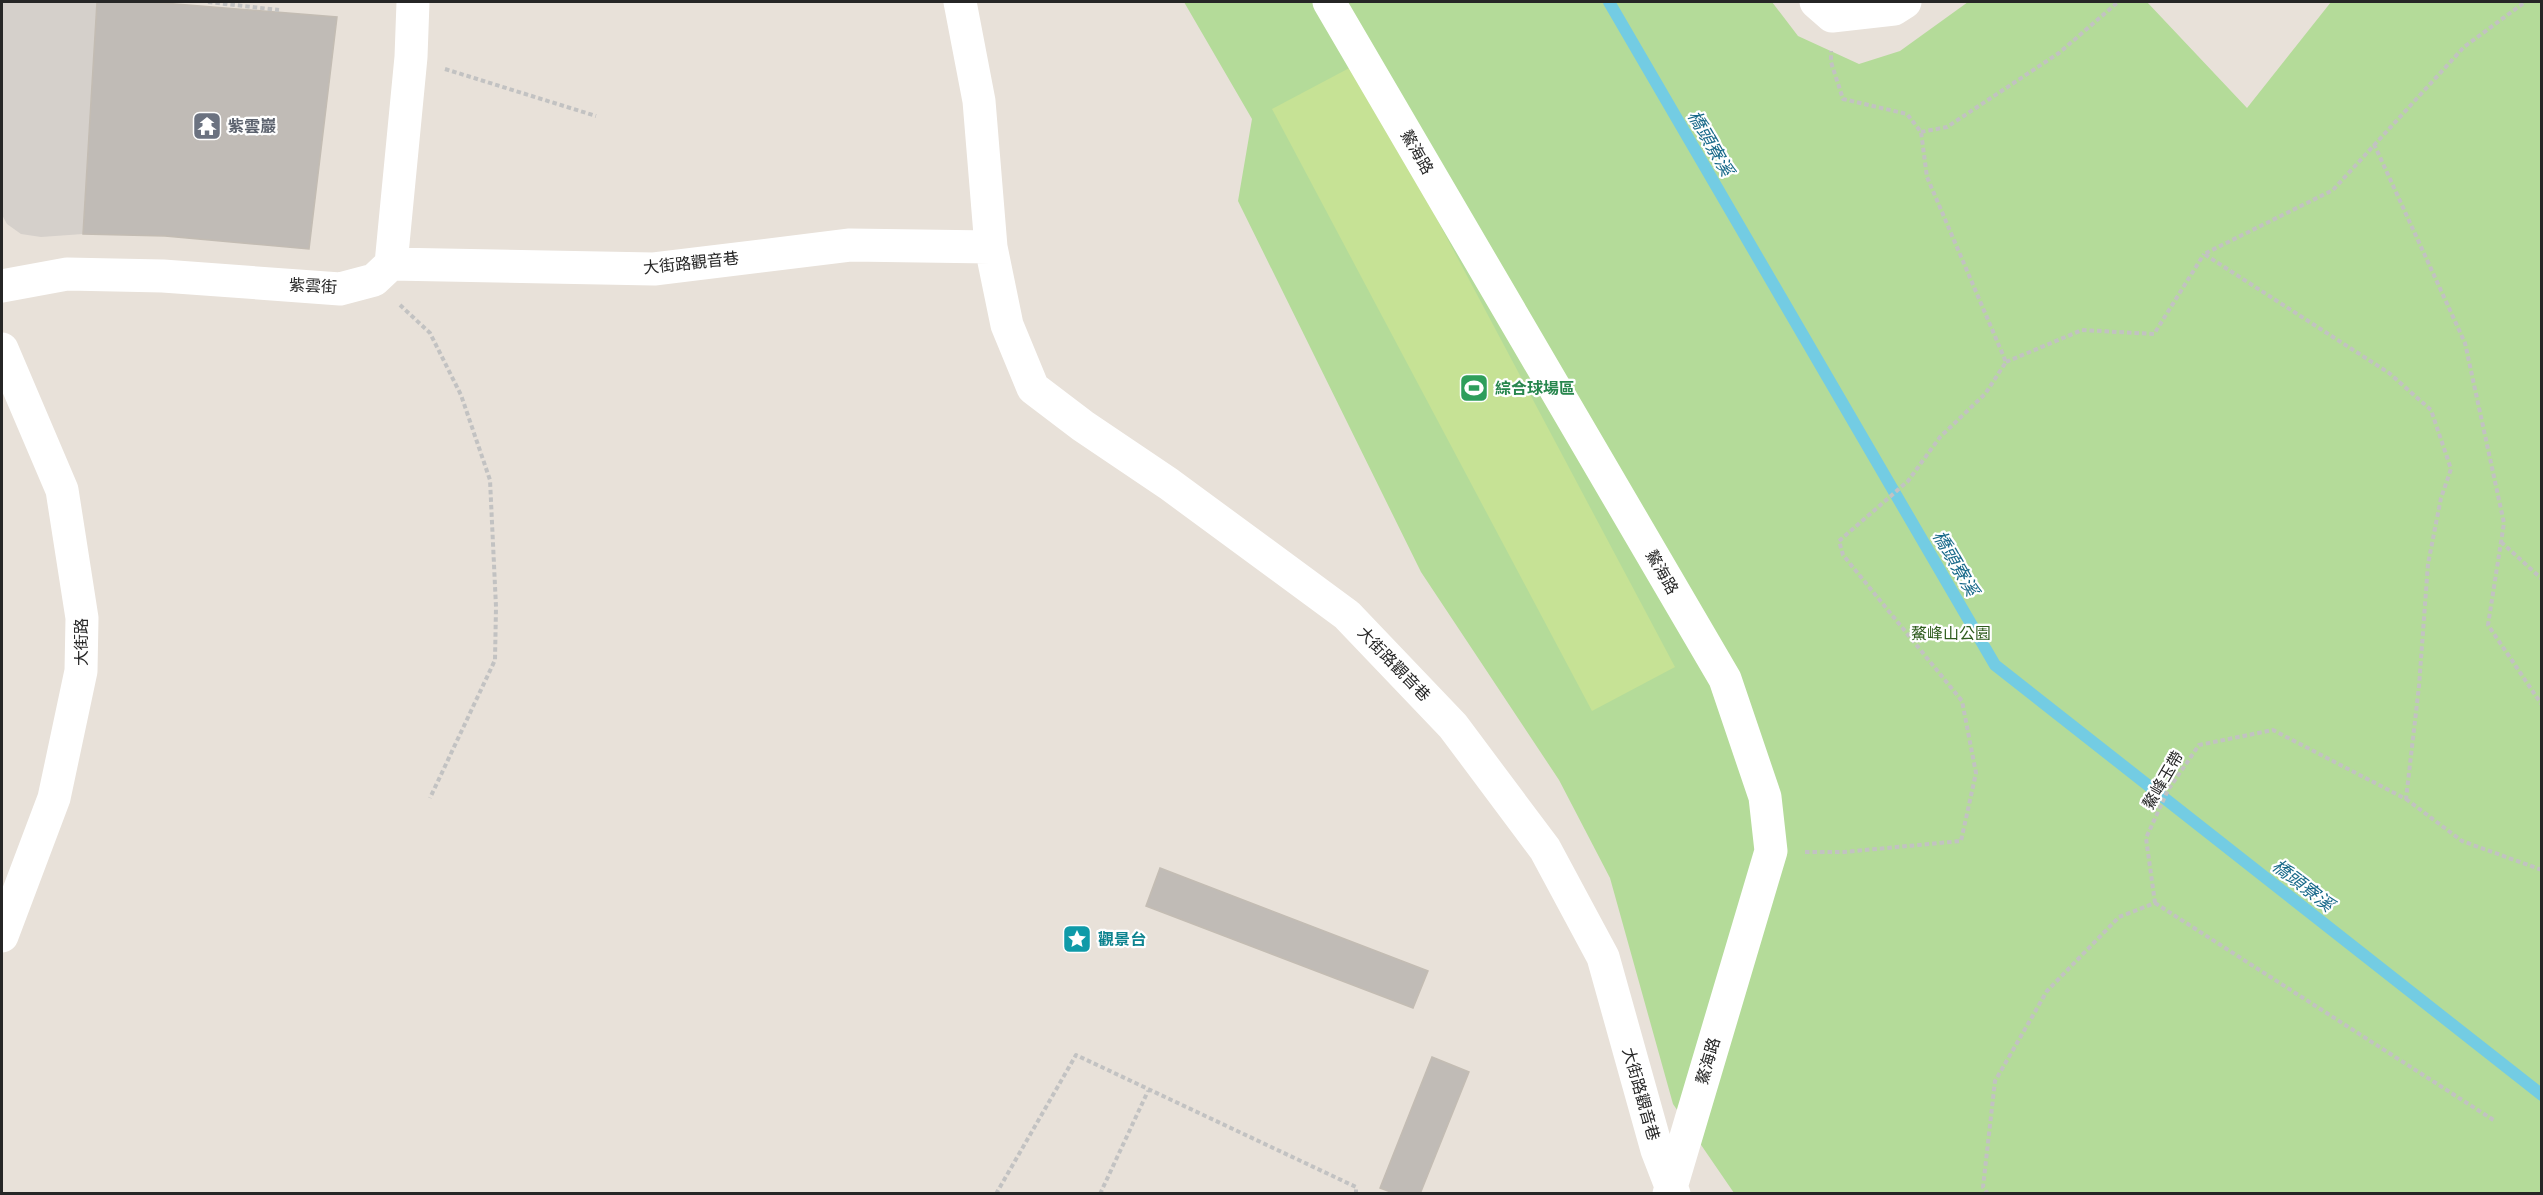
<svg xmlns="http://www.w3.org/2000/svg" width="2543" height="1195" font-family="'Roboto Condensed','Noto Sans TC',sans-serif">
	<rect width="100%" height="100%" fill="#e8e1d9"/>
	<path fill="#b4db99" d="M 1184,2 L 1772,2 L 1798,36 L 1859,64 L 1900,51 L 1968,2 L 2147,2 L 2247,108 L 2331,2 L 2541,2 L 2541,1193 L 1734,1193 L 1673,1104 L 1610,878 L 1559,780 L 1421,572 L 1238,201 L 1252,119 Z"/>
	<path fill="#c6e295" d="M 1355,65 L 1675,667 L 1592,711 L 1272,109 Z"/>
	<path fill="#d5d0cb" d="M 2,2 L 97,2 L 83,234 L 41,237 L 21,234 L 7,224 L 2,215 Z"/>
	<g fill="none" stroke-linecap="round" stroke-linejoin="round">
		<path stroke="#73cce3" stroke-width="12" d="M 1609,2 L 1995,665 L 2542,1095"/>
	</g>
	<path fill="#c0bbb6" stroke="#c3bcb3" stroke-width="1.5" d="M 97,2 L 151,2 L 337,17 L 309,249 L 165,236 L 83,234 Z
		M 1160,868 L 1428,971 L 1413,1008 L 1146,906 Z
		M 1432,1057 L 1469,1072 L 1420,1194 L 1396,1194 L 1380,1188 Z"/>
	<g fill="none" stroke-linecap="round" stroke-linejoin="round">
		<path stroke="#c2c2c2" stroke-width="4" stroke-dasharray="4.5 3" stroke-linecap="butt" d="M 208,2 L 279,10
			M 445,69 L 596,116
			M 1921,132 L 1947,127 L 2059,53 L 2118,2
			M 2374,144 L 2465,343 L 2504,523 L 2488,625 L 2542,705
			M 400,305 L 430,333 L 461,395 L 490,480 L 496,607 L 495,660 L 430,798
			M 2006,362 L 2082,330 L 2154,334 L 2204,254
			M 2501,542 L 2542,579
			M 2406,799 L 2462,841 L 2542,870
			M 1805,852 L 1844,852 L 1961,841 L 1976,773 L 1962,701 L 1843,555 L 1839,541 L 1908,481 L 1940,437 L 1985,394 L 2006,362 L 1927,177 L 1921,132 L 1907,114 L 1843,99 L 1831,62 L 1831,51
			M 2155,903 L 2146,838 L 2168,790 L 2199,745 L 2273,730 L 2406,799 L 2419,686 L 2428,564 L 2441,498 L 2451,469 L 2431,410 L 2389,373 L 2204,254 L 2333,190 L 2464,47 L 2525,2
			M 2155,903 L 2495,1121
			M 996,1194 L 1076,1055 L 1356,1187 L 1356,1194
			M 1100,1194 L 1148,1091
			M 1988,1194 L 1983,1187 L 1995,1081 L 2047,991 L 2119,917 L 2155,903"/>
		<path stroke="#fff" stroke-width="33" d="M 960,2 L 979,101 L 991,247 L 1007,325 L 1033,388 L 1083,426 L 1169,484 L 1347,615 L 1453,726 L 1545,849 L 1603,957 L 1657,1150 L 1674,1194
			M 1329,2 L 1725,679 L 1765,797 L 1771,851 L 1669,1194
			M 1816,2 L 1832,16 L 1894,9 L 1905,2
			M 391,264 L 654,269 L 850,245 L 991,247
			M 2,286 L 67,274 L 163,276 L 340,289 L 374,280 L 391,264 L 411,57 L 413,2
			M 2,349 L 62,490 L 82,618 L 81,671 L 54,798 L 2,936"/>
	</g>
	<defs>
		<g id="temple-square" transform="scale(1.5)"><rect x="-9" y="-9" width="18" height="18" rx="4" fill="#6b7280" stroke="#fff"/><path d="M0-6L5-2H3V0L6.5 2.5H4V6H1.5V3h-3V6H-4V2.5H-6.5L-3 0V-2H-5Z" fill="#fff"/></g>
		<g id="stadium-square" transform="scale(1.5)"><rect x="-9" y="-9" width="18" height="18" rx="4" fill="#2e9e5b" stroke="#fff"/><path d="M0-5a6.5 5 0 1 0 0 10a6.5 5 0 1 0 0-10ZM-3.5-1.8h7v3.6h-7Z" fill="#fff"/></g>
		<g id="sight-square" transform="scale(1.5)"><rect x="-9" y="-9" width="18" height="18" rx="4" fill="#0f9aa8" stroke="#fff"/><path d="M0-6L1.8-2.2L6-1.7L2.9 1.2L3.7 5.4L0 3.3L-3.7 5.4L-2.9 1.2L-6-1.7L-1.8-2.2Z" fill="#fff"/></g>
	</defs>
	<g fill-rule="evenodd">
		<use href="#temple-square" x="207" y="126"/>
		<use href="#stadium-square" x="1474" y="388"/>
		<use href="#sight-square" x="1077" y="939"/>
	</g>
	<g text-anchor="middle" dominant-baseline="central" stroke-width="4.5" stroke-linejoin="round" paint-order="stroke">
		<g font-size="16" font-weight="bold" fill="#5b616d" stroke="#fff" text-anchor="start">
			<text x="228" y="126">紫雲巖</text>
		</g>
		<g font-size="16" fill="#262626" stroke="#fff">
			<text transform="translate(1417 152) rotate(60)">鰲海路</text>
			<text transform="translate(691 263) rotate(-6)">大街路觀音巷</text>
			<text transform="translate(313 286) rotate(3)">紫雲街</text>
			<text transform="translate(1662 572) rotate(60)">鰲海路</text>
			<text transform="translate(81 642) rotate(-90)">大街路</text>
			<text transform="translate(1394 664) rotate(46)">大街路觀音巷</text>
			<text transform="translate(2163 780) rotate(-60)">鰲峰玉帶</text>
			<text transform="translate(1708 1061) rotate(-74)">鰲海路</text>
			<text transform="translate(1641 1094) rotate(74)">大街路觀音巷</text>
		</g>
		<g font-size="16" font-weight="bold" fill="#27864d" stroke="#fff" text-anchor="start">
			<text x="1495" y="388">綜合球場區</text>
		</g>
		<g font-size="16" fill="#2f5c1e" stroke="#fff">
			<text x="1951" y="633">鰲峰山公園</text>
		</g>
		<g font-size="16" font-weight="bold" fill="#0d838f" stroke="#fff" text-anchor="start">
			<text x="1098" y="939">觀景台</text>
		</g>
		<g font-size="18" font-style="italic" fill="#186989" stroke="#fff">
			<text transform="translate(1711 143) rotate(60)">橋頭寮溪</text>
			<text transform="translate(1956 563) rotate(60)">橋頭寮溪</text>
			<text transform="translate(2303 885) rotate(38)">橋頭寮溪</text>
		</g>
	</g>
	<rect width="2543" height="1195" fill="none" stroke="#262626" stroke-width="6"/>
</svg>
